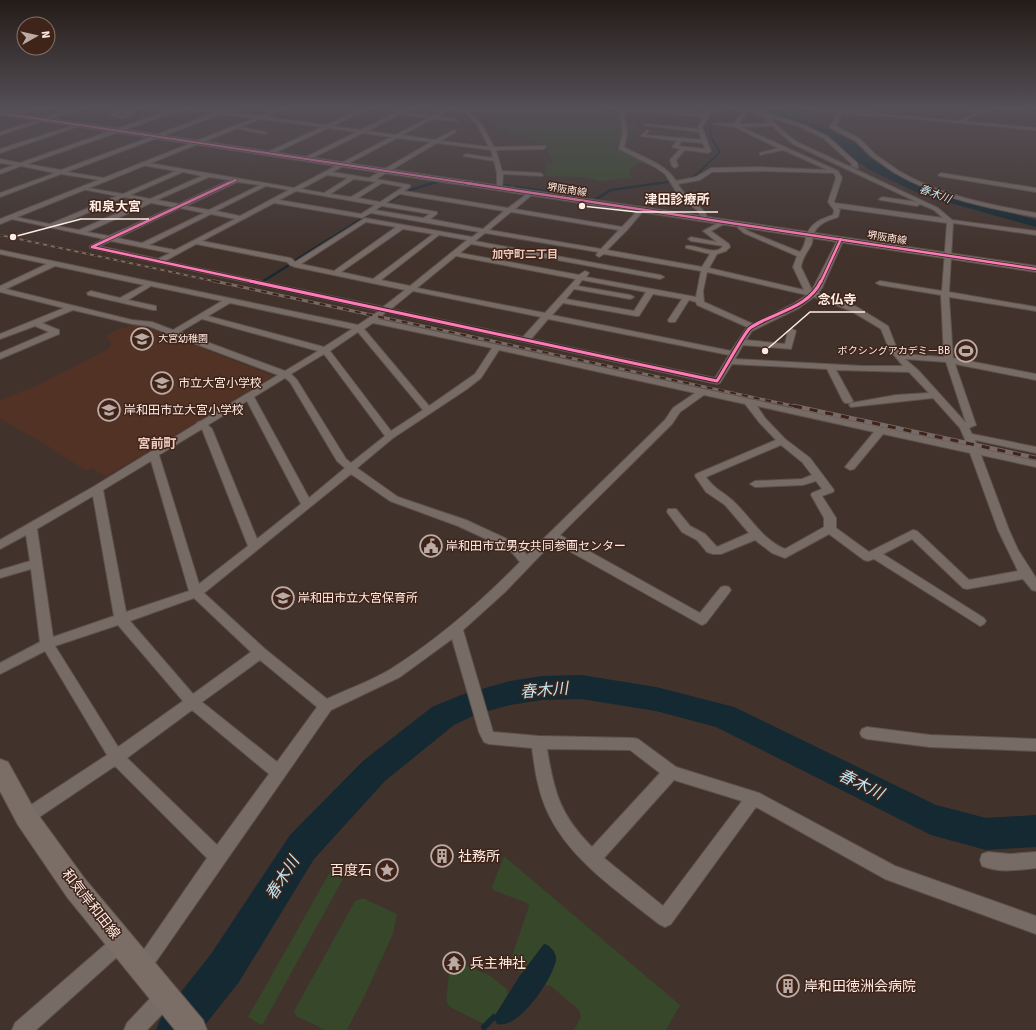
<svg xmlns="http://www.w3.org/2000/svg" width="1036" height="1030" font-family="'Fira Sans','Noto Sans JP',sans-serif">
	<rect width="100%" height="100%" fill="#41322c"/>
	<path fill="#523225" d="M 136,324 L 179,339 L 273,376 L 106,477 L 92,468 L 86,471 L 43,443 L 0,419 L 0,400 L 38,385 L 108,349 L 111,346 L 111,342 L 107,338 L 108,335 L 116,330 Z"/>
	<path fill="#36472a" d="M 474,107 L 554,107 L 621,114 L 622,122 L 636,123 L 636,127 L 633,130 L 634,135 L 630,140 L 620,141 L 620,149 L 647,162 L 636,164 L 630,170 L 630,175 L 633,178 L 599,181 L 583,177 L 544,176 L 547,163 L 552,163 L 551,156 L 543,145 L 526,138 L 511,135 L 504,128 L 499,129 Z
		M 504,856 L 680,1005 L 666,1030 L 574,1030 L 581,1017 L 579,1010 L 551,986 L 544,985 L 556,961 L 544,944 L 522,973 C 515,970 512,963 512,956 L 529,906 L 527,903 L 493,890 L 492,887 Z
		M 330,872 L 343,879 L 263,1024 L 261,1025 L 248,1017 Z
		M 363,898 L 397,914 L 393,934 L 364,997 L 347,1030 L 325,1030 L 296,1016 L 294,1011 L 355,901 Z
		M 453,960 L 489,975 L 507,989 L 508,994 L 494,1017 L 486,1025 L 450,1007 L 446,1001 L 450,964 Z"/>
	<path fill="#142931" d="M 751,107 L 767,107 L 820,125 L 854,142 L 868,156 L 891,172 L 936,192 L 1036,220 L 1036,227 L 922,195 L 868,169 L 850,156 L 838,143 L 828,136 L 806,126 L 764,113 Z
		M 544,944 C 550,945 557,953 556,960 C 553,978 519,1030 497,1024 L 494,1017 L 519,977 Z"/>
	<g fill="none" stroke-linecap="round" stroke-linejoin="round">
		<path stroke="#142931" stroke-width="2" d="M 689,179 L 696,175 L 720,152 L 711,137 L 710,126 L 717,118 L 732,115 L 740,107
			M 430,184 L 437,182
			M 653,184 L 668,182"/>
		<path stroke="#142931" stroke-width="2.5" d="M 503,185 L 510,186
			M 516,187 L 551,192
			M 404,192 L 433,183
			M 596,199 L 611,190 L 660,183
			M 385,204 L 402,194
			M 375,211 L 382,206
			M 333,237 L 372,212
			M 296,260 L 331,238
			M 262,282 L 289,265"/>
		<path stroke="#142931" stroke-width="3" d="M 262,282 L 264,281"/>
		<path stroke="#142931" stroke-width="6" d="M 484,1027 L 494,1017"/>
		<path fill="#142931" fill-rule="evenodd" d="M 581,675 L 656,687 L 734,707 L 936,805 L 986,818 L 1036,815 L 1036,847 L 986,850 L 931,835 L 716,727 L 656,711 L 581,699 L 542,700 L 510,705 L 477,714 L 454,725 L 385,781 L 314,859 L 239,982 L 201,1030 L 156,1030 L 162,1016 L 211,954 L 290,835 L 363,761 L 432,707 L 461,695 L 510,681 L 542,676 Z"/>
		<g stroke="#5e504b" stroke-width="2">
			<path id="minor" d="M 32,107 L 50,107 L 41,110 L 34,109 L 12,116 L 10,115 Z
				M 79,107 L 86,107 L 0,135 L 0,132 Z
				M 132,107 L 139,107 L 127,111 L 134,113 L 134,115 L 121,118 L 108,115 ZM 122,113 L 127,114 L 121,116 L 116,115 Z
				M 178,107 L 191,107 L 326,125 L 366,107 L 372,107 L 332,126 L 361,130 L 408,107 L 414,107 L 405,112 L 432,116 L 448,107 L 454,107 L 438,116 L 456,119 L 458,121 L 433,119 L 402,135 L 435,140 L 454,130 L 456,132 L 441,141 L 489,147 L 478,126 L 460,107 L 465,107 L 482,125 L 494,147 L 545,146 L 545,148 L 543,149 L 496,150 L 502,171 L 540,173 L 543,175 L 542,176 L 503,174 L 502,188 L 497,189 L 497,173 L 494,161 L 463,156 L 466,154 L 493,158 L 491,150 L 437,143 L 376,179 L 410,185 L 410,187 L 404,191 L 508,208 L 531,191 L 533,192 L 533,194 L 515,209 L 622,227 L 640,208 L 644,208 L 644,210 L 627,230 L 607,250 L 702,267 L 710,254 L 686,248 L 686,246 C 696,244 716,257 723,246 L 691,241 L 688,239 L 691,237 L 717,242 L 703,231 L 722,221 L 726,221 L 726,223 L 711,231 L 729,244 L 730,247 L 726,251 L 717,254 L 709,268 L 804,290 L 793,267 L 797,256 L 744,233 L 738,228 L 740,224 L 744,224 L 744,228 L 748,231 L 800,252 C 804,247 805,243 806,237 C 810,223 821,219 833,215 L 834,210 L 828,202 L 836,178 L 834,173 L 759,171 L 712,172 L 700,180 L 678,184 C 686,200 704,205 708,219 L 703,220 L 698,211 L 679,196 L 665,174 L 655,167 L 619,149 L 623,133 L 620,114 L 622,110 L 607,107 L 628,107 L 705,114 L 710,107 L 714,107 L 702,127 L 711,151 L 708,153 L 685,150 L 676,160 L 678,166 L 675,168 L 672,166 L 670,160 L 680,149 L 672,147 L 677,141 L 641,136 L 647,130 L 649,131 L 646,135 L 702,140 L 699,132 L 644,125 L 646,124 L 698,129 L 698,127 L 704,117 L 627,110 L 624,114 L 627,133 L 624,147 C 641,157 665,163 676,181 L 696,177 L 711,168 L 759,167 L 828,170 L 783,150 L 760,155 L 760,153 L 778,148 L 735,127 L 713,124 L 715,123 L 734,124 L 742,111 L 745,109 L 742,107 L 748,107 L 804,125 L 827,136 L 857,163 L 858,168 L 851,166 L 852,164 L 823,138 L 800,127 L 768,117 L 786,134 L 797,142 L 938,208 L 952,220 L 1036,231 L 1036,235 L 953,223 L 949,292 L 1036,307 L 1036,311 L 949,297 L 953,358 L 1036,374 L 1036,380 L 955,364 L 976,425 L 969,428 L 972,434 L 1036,447 L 1036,453 L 975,440 L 978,448 L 1036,461 L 1036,467 L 981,455 L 1009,530 L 1018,550 L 1036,578 L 1036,591 L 1032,590 L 1023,579 L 967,589 L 963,588 L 912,539 L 883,554 L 984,618 L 986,621 L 984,624 L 980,626 L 874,559 L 868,561 L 864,560 L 829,534 L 785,558 L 772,553 L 755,540 L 721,554 L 713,554 L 707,552 L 697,540 L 682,532 L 667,512 L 668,509 L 676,509 L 690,526 L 705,534 L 717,547 L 749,533 L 725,505 L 706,492 L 695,476 L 696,474 L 776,440 L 759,422 L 745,404 L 704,395 L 680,412 L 672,424 L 560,535 L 700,613 L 721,587 L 725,586 L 729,587 L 731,590 L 729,593 L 706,623 L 702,625 L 698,623 L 553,542 L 505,592 L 463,630 L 493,732 L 538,736 L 633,738 L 638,739 L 676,767 L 759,793 L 895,866 L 1036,916 L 1036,934 L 885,879 L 756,807 L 671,924 L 665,927 L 659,924 C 619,892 570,860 548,813 C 538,792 535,770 532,748 L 489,744 L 484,742 L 479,732 L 452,639 L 400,677 L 331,710 L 148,973 L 142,976 L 136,973 L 133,967 L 136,961 L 207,858 L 115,766 L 32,822 L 26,824 L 20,822 L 18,817 L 20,812 L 107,755 L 45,651 L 0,674 L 0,663 L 40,642 L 31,569 L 0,578 L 0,570 L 30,561 L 26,535 L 0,549 L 0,540 L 93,487 L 196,424 L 198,422 L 201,421 L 278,375 L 148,326 L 132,324 L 73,310 L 42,323 L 59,330 L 59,334 L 0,359 L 0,353 L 49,332 L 35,326 L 0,339 L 0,334 L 64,308 L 0,292 L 0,286 L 47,264 L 0,254 L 0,250 L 358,325 L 379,311 L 90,248 L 90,246 L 104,239 L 7,218 L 10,216 L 50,224 L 117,196 L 82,189 L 82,187 L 123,194 L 176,171 L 141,165 L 141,163 L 143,162 L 294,188 L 391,137 L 363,133 L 306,161 L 303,159 L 304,158 L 357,132 L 328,128 L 270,155 L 268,154 L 268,152 L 322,127 L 221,114 L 67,172 L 104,178 L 106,179 L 106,181 L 61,174 L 0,197 L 0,193 L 55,173 L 21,166 L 0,174 L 0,170 L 14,165 L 0,163 L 0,159 L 20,163 ZM 184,109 L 215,113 L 61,170 L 27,164 ZM 749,111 L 764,118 L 769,123 L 739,124 L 746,113 ZM 400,114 L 428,118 L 396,135 L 367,131 ZM 772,126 L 793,144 L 917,202 L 882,197 L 879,199 L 880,200 L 917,206 L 920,204 L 934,210 L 943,218 L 835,203 L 834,202 L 842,178 L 838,171 L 741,127 ZM 397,138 L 431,142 L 369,178 L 332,172 ZM 682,141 L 703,143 L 705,149 L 678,146 ZM 183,172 L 202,176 L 150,199 L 130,195 ZM 327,175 L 348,178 L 324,193 L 301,189 ZM 209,177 L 230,180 L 179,204 L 157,200 ZM 354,179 L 376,182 L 351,197 L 330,194 ZM 237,182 L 260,185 L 209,210 L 186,206 ZM 382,183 L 403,187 L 380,202 L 358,198 ZM 266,186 L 289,190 L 240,216 L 216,211 ZM 296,191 L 375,205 L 361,214 L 279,200 ZM 400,194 L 504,211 L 483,229 L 430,219 L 437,214 L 437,212 L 386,203 ZM 124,197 L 145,201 L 79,230 L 57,226 ZM 151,203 L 173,207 L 109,236 L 87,232 ZM 274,203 L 362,218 L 371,213 L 479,232 L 472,237 L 365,218 L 295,262 L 292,259 L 290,258 L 202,241 ZM 382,206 L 430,214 L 423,218 L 375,210 ZM 180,208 L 204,213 L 142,243 L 117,238 ZM 838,208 L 947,223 L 942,291 L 880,281 L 876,283 L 880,285 L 941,295 L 944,357 L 901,354 L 897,349 L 888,326 L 857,307 L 818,293 L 822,288 L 844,239 L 843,238 L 838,239 L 812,290 L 801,267 C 802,259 806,254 810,247 C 813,244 812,239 813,235 C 818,223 827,221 838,217 L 840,210 ZM 511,212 L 619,230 L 601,249 L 489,230 ZM 211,214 L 235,219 L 175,250 L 149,245 ZM 366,222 L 396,227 L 334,271 L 301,264 ZM 403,229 L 433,234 L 373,279 L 341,272 ZM 485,233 L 598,252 L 596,255 L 599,257 L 604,254 L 701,271 L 696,297 L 586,277 L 589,273 L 585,271 L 579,275 L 460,253 L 471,244 L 660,279 L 664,277 L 660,275 L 475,241 ZM 439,235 L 467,240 L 410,286 L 381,280 ZM 111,241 L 170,253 L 158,259 L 99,246 ZM 196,244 L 287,262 L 290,265 L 295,267 L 405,290 L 383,307 L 165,261 ZM 456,256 L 576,279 L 545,313 L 417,288 ZM 55,266 L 144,285 L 120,298 L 91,291 L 87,293 L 88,295 L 153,310 L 156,310 L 156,306 L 128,300 L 151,286 L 222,301 L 173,330 L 152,322 L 132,320 L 6,289 ZM 707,272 L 807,295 L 793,304 L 753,324 L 704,302 L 703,291 ZM 582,280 L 646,292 L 634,311 L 566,299 L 574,289 L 630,299 L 634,297 L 630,295 L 578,286 ZM 413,291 L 541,317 L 523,337 L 391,309 ZM 653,294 L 682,299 L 668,320 L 669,322 L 675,322 L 689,300 L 696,302 L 697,305 L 747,327 L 731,351 L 552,315 L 563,303 L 636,316 L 639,316 ZM 814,297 L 851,311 L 881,329 L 889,349 L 903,366 L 863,366 L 735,359 L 743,345 L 791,349 L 796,331 L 792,329 L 788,331 L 785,344 L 746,340 L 752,331 L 799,308 ZM 230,303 L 352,329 L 324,347 L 208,316 ZM 386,312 L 717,384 L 720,383 L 732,364 L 827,369 L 843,401 L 845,403 L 851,403 L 849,405 L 851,407 L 933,398 L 960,428 L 968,446 L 378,319 ZM 202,319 L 318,351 L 285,371 L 180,332 ZM 548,319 L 729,355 L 715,378 L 531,339 ZM 373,323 L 492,348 L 475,374 L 429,406 L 364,329 ZM 358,332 L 423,410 L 391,431 L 330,351 ZM 499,350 L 695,393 L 673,408 L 665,420 L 527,555 L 518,544 L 466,520 L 398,497 L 357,468 L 393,438 L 467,389 L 481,378 ZM 324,354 L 385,436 L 351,463 L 346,459 L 297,380 L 291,374 ZM 905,359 L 946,362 L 966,423 L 918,370 ZM 836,370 L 909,372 L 929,393 L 896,395 L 851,403 L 853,401 ZM 285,378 L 290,382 L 337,461 L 345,468 L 309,498 L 254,397 ZM 247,401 L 301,504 L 257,539 L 212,429 L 208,425 ZM 757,406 L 874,432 L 845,467 L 850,470 L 854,469 L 883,434 L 970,453 L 998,530 L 1018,571 L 969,580 L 917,531 L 913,530 L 869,552 L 836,528 L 836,518 L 822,496 L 833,492 L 834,490 L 810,458 L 785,439 L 765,418 ZM 202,429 L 248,546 L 199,584 L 159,455 ZM 781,445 L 802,462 L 812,475 L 802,479 L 755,481 L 750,484 L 755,487 L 803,485 L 816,481 L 822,489 L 812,493 L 811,495 L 824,518 L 824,527 L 785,549 C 761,539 750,516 732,500 C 721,490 715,490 706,477 ZM 151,461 L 189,591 L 126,612 L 103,490 ZM 351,474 L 390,501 L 458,526 L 510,550 L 520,562 C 482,601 437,640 391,669 C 371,681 348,689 327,699 L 265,649 L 204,593 ZM 93,496 L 114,616 L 53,637 L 37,529 ZM 194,598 L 251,652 L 193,694 L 130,621 ZM 118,625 L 183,701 L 118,747 L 55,646 ZM 260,660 L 317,707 L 277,762 L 202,702 ZM 192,710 L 269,774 L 217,845 L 127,758 ZM 547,749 L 630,750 L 660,773 L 592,847 C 560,815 554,792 547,749 ZM 674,780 L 742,801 L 663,906 L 604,858 Z
				M 987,107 L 1024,107 L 1015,110 L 990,109 L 963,121 L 1036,128 L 1036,130 L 873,115 L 875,114 L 958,121 Z
				M 78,124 L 82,125 L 0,153 L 0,149 Z
				M 236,126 L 265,132 L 267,133 L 265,134 L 234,128 Z
				M 872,155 L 876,155 C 884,160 891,166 899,171 C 940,195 989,205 1036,213 L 1036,217 C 988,208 938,198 895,173 C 887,168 880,162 872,157 Z
				M 941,173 L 1036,188 L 1036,192 L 939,176 L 938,175 Z
				M 867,727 L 930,735 L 1036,739 L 1036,751 L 930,747 L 867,739 L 862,737 L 860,733 L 862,729 Z
				M 988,852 L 1010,854 L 1036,852 L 1036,868 C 1018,870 999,873 982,866 L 980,860 L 982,854 Z
				M 121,933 L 127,936 L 130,942 L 127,948 L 36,1030 L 12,1030 L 15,1023 L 115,936 Z
				M 166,987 L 173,989 L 175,996 L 173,1003 L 147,1030 L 124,1030 L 127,1023 L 159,989 Z"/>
		</g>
		<g stroke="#5e504b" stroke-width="2">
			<path id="tertiary" d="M 282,107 L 290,107 L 0,224 L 0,219 Z
				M 797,107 L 838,109 L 839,107 L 845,107 L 844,110 L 877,114 L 878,115 L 875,117 L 842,113 L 836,126 L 860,139 L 877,156 L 872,157 L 856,141 L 831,128 L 830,127 L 837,113 Z"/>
		</g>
		<g stroke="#5e504b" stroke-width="2">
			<path id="secondary" d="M 0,111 L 1036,266 L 1036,272 L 0,115 Z
				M 0,759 L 8,762 L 34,809 L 85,879 L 203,1020 L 207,1030 L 175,1030 L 67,897 L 18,825 L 0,791 Z"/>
		</g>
		<use href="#minor" fill="#776b66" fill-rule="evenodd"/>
		<use href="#tertiary" fill="#776b66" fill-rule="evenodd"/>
		<use href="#secondary" fill="#7a6e67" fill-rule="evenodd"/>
		<g stroke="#776a66" stroke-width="2">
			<path id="rail-far2" d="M 0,235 L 218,282"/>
		</g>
		<g stroke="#776a66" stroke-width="3">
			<path id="rail-far1" d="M 214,281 L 798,407"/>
		</g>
		<g stroke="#776a66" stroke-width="4.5">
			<path id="rail" d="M 794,406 L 1036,458"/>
		</g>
		<use href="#rail-far2" stroke="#3f2419" stroke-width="1.5" stroke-dasharray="4" stroke-linecap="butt"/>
		<use href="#rail-far1" stroke="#3f2419" stroke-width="2" stroke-dasharray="6" stroke-linecap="butt"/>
		<use href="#rail" stroke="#3f2419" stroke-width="3" stroke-dasharray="8" stroke-linecap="butt"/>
		<g stroke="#3f2419" stroke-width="3">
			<path id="cycleway-far2" d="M 0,113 L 473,184
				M 227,184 L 236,180"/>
		</g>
		<g stroke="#3f2419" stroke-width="4">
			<path id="cycleway-far1" d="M 229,183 L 92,247 L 255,282
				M 466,183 L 1036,269
				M 821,282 L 841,239"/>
		</g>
		<g stroke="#3f2419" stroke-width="5">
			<path id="cycleway" d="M 250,281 L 717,381 C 723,372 744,333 750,328 C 773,312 808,309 821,281"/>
		</g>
		<use href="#cycleway-far2" stroke="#fd7abc" stroke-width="2"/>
		<use href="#cycleway-far1" stroke="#fd7abc" stroke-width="2.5"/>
		<use href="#cycleway" stroke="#fd7abc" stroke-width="3"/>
	</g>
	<linearGradient id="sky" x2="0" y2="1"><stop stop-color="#241c18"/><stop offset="0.43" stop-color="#544f56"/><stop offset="1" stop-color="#544f56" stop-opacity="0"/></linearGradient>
	<rect width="1036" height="251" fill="url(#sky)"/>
	<defs>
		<g id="school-ring" transform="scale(1.15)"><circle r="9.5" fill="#3f2419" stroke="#bcaaa4" stroke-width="1.5"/><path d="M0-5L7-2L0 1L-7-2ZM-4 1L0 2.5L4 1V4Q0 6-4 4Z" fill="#bcaaa4"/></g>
		<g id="stadium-ring" transform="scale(1.15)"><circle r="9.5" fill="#3f2419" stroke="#bcaaa4" stroke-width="1.5"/><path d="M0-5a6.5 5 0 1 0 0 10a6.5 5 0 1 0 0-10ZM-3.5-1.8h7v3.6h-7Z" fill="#bcaaa4"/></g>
		<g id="civic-ring" transform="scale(1.15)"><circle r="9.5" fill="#3f2419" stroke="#bcaaa4" stroke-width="1.5"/><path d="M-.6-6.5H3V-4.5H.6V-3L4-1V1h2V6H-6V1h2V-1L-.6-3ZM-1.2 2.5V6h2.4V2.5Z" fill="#bcaaa4"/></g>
		<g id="building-ring" transform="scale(1.15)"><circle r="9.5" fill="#3f2419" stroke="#bcaaa4" stroke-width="1.5"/><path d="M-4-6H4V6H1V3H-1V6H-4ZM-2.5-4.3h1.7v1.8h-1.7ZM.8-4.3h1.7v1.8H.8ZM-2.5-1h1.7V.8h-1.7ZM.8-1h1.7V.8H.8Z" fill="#bcaaa4"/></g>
		<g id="sight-ring" transform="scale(1.15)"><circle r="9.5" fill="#3f2419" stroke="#bcaaa4" stroke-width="1.5"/><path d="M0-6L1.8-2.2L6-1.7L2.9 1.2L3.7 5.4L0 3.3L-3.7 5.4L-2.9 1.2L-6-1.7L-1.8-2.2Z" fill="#bcaaa4"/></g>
		<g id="temple-ring" transform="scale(1.15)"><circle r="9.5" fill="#3f2419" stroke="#bcaaa4" stroke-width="1.5"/><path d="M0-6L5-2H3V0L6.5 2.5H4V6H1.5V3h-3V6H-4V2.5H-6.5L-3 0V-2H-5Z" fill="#bcaaa4"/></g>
	</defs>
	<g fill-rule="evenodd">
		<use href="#school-ring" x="142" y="339"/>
		<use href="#stadium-ring" x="966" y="351"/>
		<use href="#school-ring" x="162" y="383"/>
		<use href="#school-ring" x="109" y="410"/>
		<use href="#civic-ring" x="431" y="546"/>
		<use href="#school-ring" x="283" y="598"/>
		<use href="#building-ring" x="442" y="856"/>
		<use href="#sight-ring" x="387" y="870"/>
		<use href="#temple-ring" x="454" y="963"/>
		<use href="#building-ring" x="788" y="986"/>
	</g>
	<g text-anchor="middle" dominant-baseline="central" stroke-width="3" stroke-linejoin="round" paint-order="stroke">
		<g font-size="10" fill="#feebe4" stroke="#3f2419">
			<text transform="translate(567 190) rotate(9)">堺阪南線</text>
			<text transform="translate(887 238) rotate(9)">堺阪南線</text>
		</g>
		<g font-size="10" fill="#feebe4" stroke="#3f2419" text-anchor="start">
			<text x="158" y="339">大宮幼稚園</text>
			<text x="950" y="351" text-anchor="end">ボクシングアカデミーBB</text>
		</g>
		<g font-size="11" font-style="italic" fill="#bde6f6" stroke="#3f2419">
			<text transform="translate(935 194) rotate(20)">春木川</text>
		</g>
		<g font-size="11" font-weight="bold" fill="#f0cbbd" stroke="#3f2419">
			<text x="525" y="254">加守町二丁目</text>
		</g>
		<g font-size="12" fill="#feebe4" stroke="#3f2419" text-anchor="start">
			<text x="178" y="383">市立大宮小学校</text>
			<text x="124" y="410">岸和田市立大宮小学校</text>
			<text x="446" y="546">岸和田市立男女共同参画センター</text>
			<text x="298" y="598">岸和田市立大宮保育所</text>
		</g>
		<g font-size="13" font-weight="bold" fill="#f0cbbd" stroke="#3f2419">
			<text x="157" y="443">宮前町</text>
		</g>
		<g font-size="14" fill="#feebe4" stroke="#3f2419" text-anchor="start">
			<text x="458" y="856">社務所</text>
			<text x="372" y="870" text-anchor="end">百度石</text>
			<text x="470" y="963">兵主神社</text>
			<text x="804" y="986">岸和田徳洲会病院</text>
		</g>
		<g font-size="14" fill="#feebe4" stroke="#3f2419">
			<text transform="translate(91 904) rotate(52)">和気岸和田線</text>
		</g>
		<g font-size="16" font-style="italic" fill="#bde6f6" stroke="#3f2419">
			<text transform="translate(544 690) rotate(-5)">春木川</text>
			<text transform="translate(861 784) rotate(26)">春木川</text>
			<text transform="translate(282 878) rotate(-58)">春木川</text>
		</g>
	</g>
	<path fill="none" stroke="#feebe4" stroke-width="1.5" d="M582 206L637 212H718M13 237L81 219H149M765 351L810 312H865"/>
	<g fill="#feebe4" stroke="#3f2419" stroke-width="1.5">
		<circle cx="582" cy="206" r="4"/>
		<circle cx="13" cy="237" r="4"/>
		<circle cx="765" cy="351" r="4"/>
	</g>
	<g font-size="13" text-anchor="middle" font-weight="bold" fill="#feebe4" stroke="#3f2419" stroke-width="3" stroke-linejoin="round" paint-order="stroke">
		<text x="677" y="204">津田診療所</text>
		<text x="115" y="211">和泉大宮</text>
		<text x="837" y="304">念仏寺</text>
	</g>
	<g transform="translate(36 36) rotate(82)"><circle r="19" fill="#3f2419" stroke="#8b746a"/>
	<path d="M0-3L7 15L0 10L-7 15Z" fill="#bcaaa4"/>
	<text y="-6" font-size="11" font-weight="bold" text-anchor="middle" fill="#feebe4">N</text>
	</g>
</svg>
